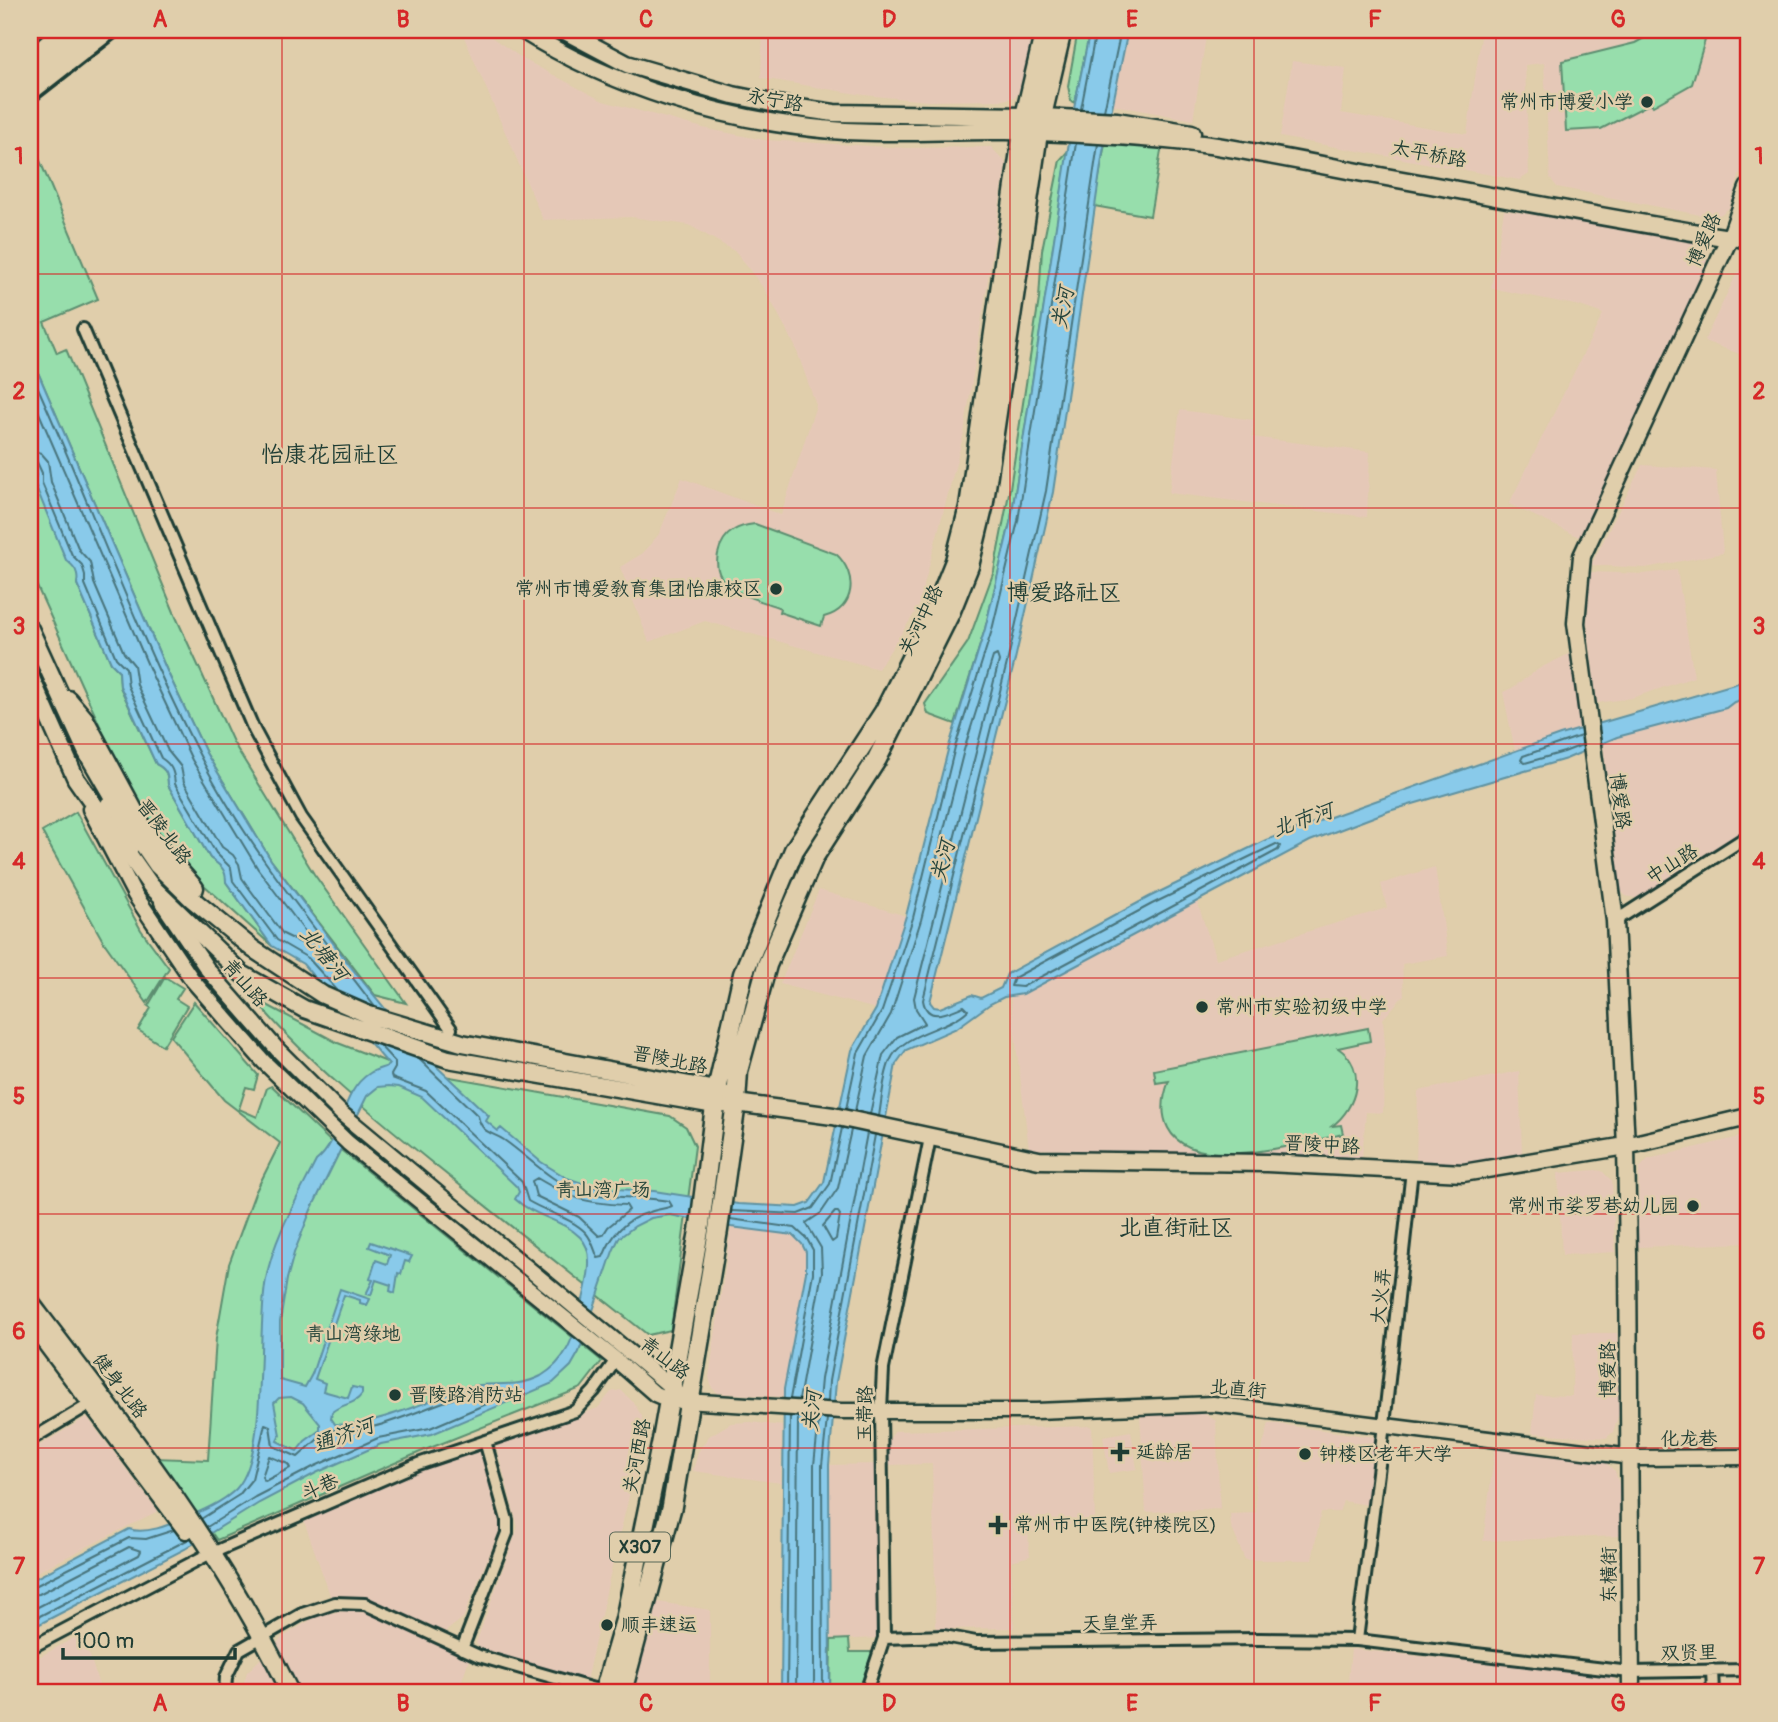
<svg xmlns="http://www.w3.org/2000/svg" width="1778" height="1722" font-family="Pangolin,'LXGW WenKai TC',sans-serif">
	<rect width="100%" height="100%" fill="#e0ceab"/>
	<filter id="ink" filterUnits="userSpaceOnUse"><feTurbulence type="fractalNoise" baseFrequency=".0143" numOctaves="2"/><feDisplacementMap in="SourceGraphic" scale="14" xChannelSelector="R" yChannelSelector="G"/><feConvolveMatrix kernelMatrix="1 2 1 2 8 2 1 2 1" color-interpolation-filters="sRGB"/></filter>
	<g filter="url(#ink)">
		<path fill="#e5c8b7" d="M 461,30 L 481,30 L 523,59 L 603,101 L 703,128 L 764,140 L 906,148 L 991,147 L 1006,163 L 964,433 L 918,608 L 878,669 L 705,621 L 649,642 L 620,567 L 643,553 L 659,534 L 682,478 L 781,515 L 816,405 L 795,346 L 767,293 L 736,252 L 689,225 L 631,217 L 543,220 Z
			M 763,30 L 870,37 L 872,30 L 1034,30 L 1023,86 L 1015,97 L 1003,100 L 928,101 L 864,95 L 761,78 Z
			M 1128,30 L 1207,30 L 1193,120 L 1113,105 Z
			M 1482,30 L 1748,30 L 1748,149 L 1729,208 L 1717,217 L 1710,217 L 1557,187 L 1550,178 L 1544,63 L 1525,65 L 1529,174 L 1520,180 L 1280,137 L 1292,61 L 1346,68 L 1341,113 L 1467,134 Z
			M 1504,210 L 1701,242 L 1707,251 L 1708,270 L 1581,538 L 1509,504 L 1603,314 L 1580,306 L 1491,288 Z
			M 1748,263 L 1748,357 L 1704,341 L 1737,273 Z
			M 1180,410 L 1254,420 L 1252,437 L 1370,452 L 1367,517 L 1169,493 Z
			M 1642,465 L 1716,470 L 1723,553 L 1645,568 L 1591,565 Z
			M 1677,570 L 1694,677 L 1632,698 L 1597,703 L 1587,621 L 1590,572 L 1643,574 Z
			M 1575,651 L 1585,728 L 1515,751 L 1503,692 L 1512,688 L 1540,668 Z
			M 1748,698 L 1748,830 L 1643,897 L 1635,898 L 1626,896 L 1621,891 L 1603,743 L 1617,737 L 1726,708 L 1734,702 Z
			M 1435,867 L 1448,956 L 1402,964 L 1404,995 L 1383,1019 L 1385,1045 L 1383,1113 L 1366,1112 L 1362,1157 L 1029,1149 L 1010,995 L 1023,994 L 1197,901 L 1216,959 L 1387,908 L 1381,884 Z
			M 819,890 L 906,916 L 876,1009 L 780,984 Z
			M 1519,1071 L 1522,1154 L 1464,1164 L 1416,1160 L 1418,1091 Z
			M 1748,1135 L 1748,1243 L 1638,1247 L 1639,1169 L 1648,1159 Z
			M 1595,1170 L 1602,1171 L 1612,1181 L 1615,1252 L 1562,1255 L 1558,1173 Z
			M 731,1227 L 793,1235 L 802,1244 L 806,1252 L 806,1272 L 783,1397 L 718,1393 L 712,1388 L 709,1377 Z
			M 1573,1333 L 1617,1333 L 1619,1413 L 1613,1432 L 1606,1438 L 1532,1433 L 1536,1395 L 1572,1396 Z
			M 621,1390 L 633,1402 L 642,1416 L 642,1444 L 615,1553 L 586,1681 L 482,1651 L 476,1643 L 518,1527 L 496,1446 L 598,1408 L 611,1392 Z
			M 1205,1414 L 1216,1421 L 1220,1509 L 1146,1512 L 1140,1415 Z
			M 87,1417 L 158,1511 L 33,1574 L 30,1565 L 30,1451 Z
			M 751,1422 L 782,1426 L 781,1483 L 693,1471 L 698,1452 L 709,1436 L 731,1423 Z
			M 1269,1423 L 1374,1437 L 1379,1443 L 1369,1505 L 1343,1501 L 1339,1512 L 1321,1512 L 1312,1560 L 1245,1560 L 1231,1526 L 1230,1514 L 1256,1513 L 1255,1474 Z
			M 1092,1426 L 1095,1518 L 1028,1533 L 1030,1556 L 1011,1561 L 1014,1628 L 936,1629 L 932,1464 L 888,1465 L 888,1441 L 895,1431 Z
			M 1131,1431 L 1137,1469 L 1109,1473 L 1103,1436 Z
			M 481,1447 L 502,1524 L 463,1618 L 445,1632 L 362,1598 L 331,1598 L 304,1521 L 417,1471 Z
			M 1495,1449 L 1606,1463 L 1615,1471 L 1619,1484 L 1620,1536 L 1483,1541 Z
			M 877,1464 L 881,1638 L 831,1640 L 829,1465 Z
			M 658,1602 L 710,1610 L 710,1692 L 633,1691 Z
			M 345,1611 L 372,1613 L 469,1659 L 458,1692 L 241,1692 L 247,1672 L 283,1637 L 318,1615 Z
			M 83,1633 L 101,1692 L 30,1692 L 30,1662 Z
			M 1351,1649 L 1612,1676 L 1621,1687 L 1621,1692 L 1347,1692 Z"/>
		<path fill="#97deac" stroke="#5b8e70" stroke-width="2" d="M 1078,30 L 1090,30 L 1075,103 L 1071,101 L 1068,86 Z
			M 1659,30 L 1708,30 L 1692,84 L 1653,106 L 1651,103 L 1601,129 L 1566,131 L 1562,61 L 1635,43 Z
			M 30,137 L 98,299 L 44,322 L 57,353 L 66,349 L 176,617 L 233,742 L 314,874 L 406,1003 L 375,995 L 271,860 L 206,753 L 167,671 L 30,354 Z
			M 1105,143 L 1162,145 L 1150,216 L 1094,206 Z
			M 1068,151 L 1011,519 L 985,629 L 955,724 L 928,714 L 925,704 L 968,642 L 994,571 L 1010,488 L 1039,299 L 1042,250 L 1060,160 Z
			M 30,462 L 75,567 L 79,577 L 77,584 L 111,663 L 119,671 L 120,687 L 156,764 C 166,769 168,774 168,785 L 210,858 L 222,866 L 226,872 L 226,882 L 272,946 L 204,885 L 162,837 L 140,805 L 110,748 L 30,571 Z
			M 755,524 L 836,554 C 858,574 856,609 824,617 L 821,626 L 779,612 L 780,608 C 763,601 738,596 725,582 C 711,568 717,540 734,530 C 740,526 747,525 755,524 Z
			M 76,812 L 141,930 L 169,968 L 147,1003 L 103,941 L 42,832 Z
			M 165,977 L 183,988 L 176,999 L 187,1006 L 163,1046 L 138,1030 L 151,1008 L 148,1006 Z
			M 194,1002 L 258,1075 L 254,1089 L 246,1087 L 239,1109 L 257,1117 L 267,1088 L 272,1086 L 331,1142 L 602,1361 L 581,1388 L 425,1450 L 217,1540 L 156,1458 L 208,1460 L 216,1338 L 229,1264 L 255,1193 L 280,1143 L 224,1100 L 171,1037 Z
			M 267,1005 L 338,1043 L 405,1069 L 670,1116 L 686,1127 L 695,1146 L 671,1330 L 648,1335 C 576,1278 503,1220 431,1162 C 372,1114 312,1065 262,1008 Z
			M 1368,1028 L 1370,1041 L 1338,1048 C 1368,1068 1357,1108 1332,1126 L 1341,1125 L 1343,1134 C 1302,1143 1192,1176 1168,1128 C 1160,1112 1163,1096 1169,1081 L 1156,1083 L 1154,1070 Z
			M 849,1639 L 850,1652 L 873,1652 L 858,1692 L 830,1692 L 831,1640 Z"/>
		<path fill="#89caea" stroke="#5f92a1" stroke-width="2" fill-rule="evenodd" d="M 1090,30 L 1128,30 L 1103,152 L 1053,492 L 1014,664 L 930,1002 L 934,1007 L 940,1008 L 972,995 L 981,998 L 1001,988 L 1007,974 L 1149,897 L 1266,840 L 1560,735 L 1748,680 L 1748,698 L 1734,702 L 1726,708 L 1617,737 L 1566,759 L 1389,811 L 1310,841 L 1023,994 L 1004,997 L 990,1004 L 957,1028 L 906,1050 L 896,1064 L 836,1382 L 829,1465 L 830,1692 L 781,1692 L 784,1389 L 806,1272 L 806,1252 L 802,1244 L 793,1235 L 731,1227 L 670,1215 L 651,1218 L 635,1226 L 619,1238 L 613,1251 L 579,1352 L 571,1366 L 553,1383 L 432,1434 L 381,1444 L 316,1473 L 259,1503 L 185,1549 L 30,1629 L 30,1581 L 129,1529 C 145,1535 169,1525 185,1518 C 202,1511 223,1502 236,1489 C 269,1455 256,1329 266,1279 C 274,1237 297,1199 316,1161 C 343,1140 339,1092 370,1073 C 376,1069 384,1068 389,1065 L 303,964 L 272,946 L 226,882 C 226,869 221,866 210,858 L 168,785 C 168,774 166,769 156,764 L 120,686 L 119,671 L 111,663 L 77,584 C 79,572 75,567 66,560 L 34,482 L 36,475 L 30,462 L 30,354 L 167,671 L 206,753 L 271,860 L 355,972 L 418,1049 L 489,1116 L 486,1121 L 498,1131 L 501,1128 L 541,1162 L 567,1178 L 597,1188 L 654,1191 L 738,1204 L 798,1207 L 809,1203 L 824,1182 L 852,1050 L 876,1009 L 906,916 L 949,746 L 985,629 L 1011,519 L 1075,103 ZM 389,1086 L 399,1087 L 422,1097 L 517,1187 L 519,1192 L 515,1199 C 534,1217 562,1219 580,1237 C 586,1243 589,1252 589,1261 C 590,1278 575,1335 567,1349 C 561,1360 551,1370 541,1376 C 516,1389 493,1381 467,1387 C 435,1398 368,1429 335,1424 L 331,1418 L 332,1412 C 342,1403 354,1406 362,1394 L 362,1389 L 352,1387 L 348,1398 L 323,1391 L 325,1383 L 315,1379 L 344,1295 L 360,1300 L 360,1303 L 367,1305 L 370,1299 L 340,1289 L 312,1374 L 305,1387 L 280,1380 L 280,1322 L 287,1279 L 294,1253 L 311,1210 L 367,1096 L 378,1087 ZM 291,1397 L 303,1403 L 320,1424 L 320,1430 L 305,1441 L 297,1451 L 277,1441 L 280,1435 L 274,1403 L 279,1398 Z
			M 371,1242 L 412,1256 L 409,1262 L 405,1261 L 401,1274 L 398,1273 L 395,1293 L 390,1291 L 391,1285 L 376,1280 L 371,1295 L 366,1294 L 373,1280 L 370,1279 L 376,1260 L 387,1264 L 390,1255 L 369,1247 Z"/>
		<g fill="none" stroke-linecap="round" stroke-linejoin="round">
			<path stroke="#49757d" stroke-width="2" d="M 1081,109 L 1096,30
				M 1104,111 L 1121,30
				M 30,370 C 88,497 135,630 199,754 C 246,846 313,925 375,1007
				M 30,392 L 153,677 L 192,760 L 258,869 L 315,945 L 314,949 L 283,934 L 249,888 L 242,878 L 239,864 L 233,855 L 222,847 L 184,782 L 181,767 L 168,751 L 137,685 L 134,665 L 124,653 L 94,583 L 90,562 L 79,550 L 51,482 L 48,461 L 41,453 L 30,450
				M 30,459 L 36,460 L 42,473 L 42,483 L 72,555 L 82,565 L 85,575 L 85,584 L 116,658 L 126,668 L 128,686 L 161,758 C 172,765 174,772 175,784 L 216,853 L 231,868 L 233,881 L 277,940 L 308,958 L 337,990
				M 1581,736 L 1523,756 L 1521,760 L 1525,763 L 1564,752 L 1582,745
				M 1276,844 L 1280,846 L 1278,850 L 1022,987 L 1011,986 L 1014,978 L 1152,904 Z
				M 380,1046 L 395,1062 L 395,1068 L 391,1075 L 392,1078 L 426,1091 L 522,1182 L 528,1201 C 546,1212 572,1218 586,1233 C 593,1241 594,1250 598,1258 L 603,1257 C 612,1234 625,1219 650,1212 C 657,1209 665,1209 672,1206 L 669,1201 C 640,1196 610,1199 582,1192 C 551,1183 530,1158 504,1140 C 493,1132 482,1135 478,1116 L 419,1059
				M 846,1109 L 858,1053 L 882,1011 L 913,918 L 955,747 L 992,630 L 1018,521 L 1076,143
				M 855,1111 L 867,1056 L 891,1014 L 921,920 L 964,750 L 993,657 L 997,655 L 999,661 L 914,998 L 916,1009 L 925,1023 L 897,1037 L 883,1055 L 870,1114
				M 879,1116 C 882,1099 883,1077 890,1061 C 903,1031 946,1031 968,1010 L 964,1006 C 949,1012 927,1024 923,1000 L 1007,663 L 1046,491 L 1098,144
				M 537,1178 C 572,1199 585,1203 626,1205 L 629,1210 L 608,1227 L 603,1235 L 599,1236 L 579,1217 L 536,1196 L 532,1181 Z
				M 731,1211 L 798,1214 L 813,1208 L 830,1184 L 842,1128
				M 838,1212 L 840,1215 L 836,1239 L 832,1242 L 823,1226 L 835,1212 Z
				M 730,1219 L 795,1228 L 807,1239 L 813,1250 L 813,1273 L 790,1399
				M 799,1400 L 822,1272 L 821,1248 L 806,1223 L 821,1213 L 838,1188 L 851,1130
				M 819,1401 L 821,1379 L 867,1133
				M 828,1401 L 829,1381 L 875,1135
				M 269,1456 L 288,1464 L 290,1468 L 265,1481 L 262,1477 Z
				M 201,1519 L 239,1495 L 252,1479 L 265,1424 L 270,1426 L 273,1446 L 298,1457 L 329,1429 C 378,1443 467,1378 500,1394 L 498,1399 L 430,1428 L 378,1438 L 313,1467 L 255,1497 L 207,1527
				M 30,1586 L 35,1586 L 129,1538 L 146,1539 L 174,1530
				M 30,1595 L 39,1594 L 129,1547 L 141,1551 L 139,1555 L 30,1611
				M 30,1621 L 187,1540
				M 787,1692 L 790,1416
				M 796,1692 L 798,1417
				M 814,1692 L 814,1465 L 819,1418
				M 823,1692 L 822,1465 L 827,1419"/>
			<g stroke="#1f3d34" stroke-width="16">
				<path id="minor" d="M 1733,230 L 1748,234
					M 1729,238 L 1748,243
					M 83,329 L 254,730 L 301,817 L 451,1029
					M 1615,921 L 1748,836
					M 30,1440 L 92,1403
					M 884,1638 L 944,1636 L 976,1642 L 1259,1639 L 1357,1640 L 1630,1672 L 1748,1670
					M 1357,1640 L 1384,1425 L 1412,1170
					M 30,1648 L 205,1556 L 418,1464 L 575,1411 L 594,1391 L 616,1360
					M 462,1649 L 507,1533 L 507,1520 L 485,1441
					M 1712,1670 L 1713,1692
					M 225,1692 L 226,1677 L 239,1650 L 302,1614 L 335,1603 L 365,1604 L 479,1656 L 604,1692
					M 866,1692 L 884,1638 L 881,1411 L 883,1369 L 930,1138"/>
			</g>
			<g stroke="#1f3d34" stroke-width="19">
				<path id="tertiary" d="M 108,804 L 131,848
					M 90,809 L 135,895 L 193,981 L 264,1062 L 348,1143 L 616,1360 L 655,1394 L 669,1400 L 841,1411 L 1036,1411 L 1213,1404 L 1639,1458 L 1748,1457
					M 162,902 L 208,970 L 277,1049 L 341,1113 L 677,1392"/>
			</g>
			<g stroke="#1f3d34" stroke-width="21">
				<path id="secondary" d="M 522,30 C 612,87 725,121 832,130 C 890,135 948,130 1006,131 C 1074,133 1142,136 1210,145 C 1263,153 1316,164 1369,174 C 1489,195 1608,219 1729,238
					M 563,30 L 627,64 L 733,95 L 792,107 L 834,113 L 1025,116 L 1117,121 L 1192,133
					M 30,629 L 86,751 L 124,817 L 157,865 L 192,899 L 253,949 L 323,995 L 369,1015 L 462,1043 L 717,1090 L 725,1096
					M 30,676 L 76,779 L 151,886 L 242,974 L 304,1009 L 448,1059 L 715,1105 L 736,1103 L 833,1116 L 1039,1160 L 1267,1163 L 1463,1173 L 1626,1146 L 1748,1117
					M 68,699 L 85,719 L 146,832 L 195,888
					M 30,1302 C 126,1427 222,1550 290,1692
					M 30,1322 L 186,1530
					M 1631,1692 L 1628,1254 L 1626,1146 L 1615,921 L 1576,623 L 1582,556 L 1733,230 L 1748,188"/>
			</g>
			<g stroke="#1f3d34" stroke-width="23">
				<path id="primary" d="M 604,1692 L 625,1620 L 662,1440 L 700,1225 L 717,1090 L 743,974 L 794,850 L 884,712 L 936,608 L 955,561 L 969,507 L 1025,116 L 1045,30
					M 622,1692 L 672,1506 L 718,1230 L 736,1103 L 738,1071 L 767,965 L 814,857 L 877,759 L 950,613 L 969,566 L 983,508 L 1038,133 L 1062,30"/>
			</g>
			<use href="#minor" stroke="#e0ceab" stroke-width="10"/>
			<use href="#tertiary" stroke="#e0ceab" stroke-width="14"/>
			<use href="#secondary" stroke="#e0ceab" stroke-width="16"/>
			<use href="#primary" stroke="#e0ceab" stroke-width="18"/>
			<path stroke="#1f3d34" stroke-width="3.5" d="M 30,46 L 48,30
				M 30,105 L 126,30"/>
		</g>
	</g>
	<path fill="none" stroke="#d62828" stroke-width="2" stroke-opacity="0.55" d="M 282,30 L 282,1692M 524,30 L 524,1692M 768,30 L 768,1692M 1010,30 L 1010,1692M 1254,30 L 1254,1692M 1496,30 L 1496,1692M 30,274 L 1748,274M 30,508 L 1748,508M 30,744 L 1748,744M 30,978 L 1748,978M 30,1214 L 1748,1214M 30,1448 L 1748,1448"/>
	<g fill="#1f3d34" stroke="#e0ceab" stroke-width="2.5">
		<circle cx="1647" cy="102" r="7"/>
		<circle cx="776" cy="589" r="7"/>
		<circle cx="1202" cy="1007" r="7"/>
		<circle cx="1693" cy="1206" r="7"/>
		<circle cx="395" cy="1395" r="7"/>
		<path d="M1116.5 1441.5h7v7h7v7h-7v7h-7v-7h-7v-7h7z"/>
		<circle cx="1305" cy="1454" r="7"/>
		<path d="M994.5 1514.5h7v7h7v7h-7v7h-7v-7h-7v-7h7z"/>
		<circle cx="607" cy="1625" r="7"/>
	</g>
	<g text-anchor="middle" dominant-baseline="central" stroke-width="5" stroke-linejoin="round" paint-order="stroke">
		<rect fill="#e0ceab" stroke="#596858" stroke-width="2" x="610" y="1532.5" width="60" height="29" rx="5"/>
		<g font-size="18" font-weight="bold" fill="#1f3d34">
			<text x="640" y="1547">X307</text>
		</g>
		<g font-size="19" fill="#1f3d34" stroke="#e0ceab">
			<text transform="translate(775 100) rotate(10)">永宁路</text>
			<text transform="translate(1429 154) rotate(10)">太平桥路</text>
			<text transform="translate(1704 240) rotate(-66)">博爱路</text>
			<text transform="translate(921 620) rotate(-64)">关河中路</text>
			<text transform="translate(1620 801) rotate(83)">博爱路</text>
			<text transform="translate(164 832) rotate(53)">晋陵北路</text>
			<text transform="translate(1672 864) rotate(-32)">中山路</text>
			<text transform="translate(245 983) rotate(49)">青山路</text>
			<text transform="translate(670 1060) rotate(11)">晋陵北路</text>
			<text transform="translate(1322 1145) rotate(3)">晋陵中路</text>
			<text transform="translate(1381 1296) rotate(-84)">大火弄</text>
			<text transform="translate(665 1358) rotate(38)">青山路</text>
			<text transform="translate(1608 1370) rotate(-90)">博爱路</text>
			<text transform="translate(120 1386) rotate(53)">健身北路</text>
			<text transform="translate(1238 1389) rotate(5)">北直街</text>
			<text transform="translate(865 1414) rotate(-89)">玉带路</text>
			<text x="1689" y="1439">化龙巷</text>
			<text transform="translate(637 1456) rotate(-79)">关河西路</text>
			<text transform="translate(320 1487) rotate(-23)">斗巷</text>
			<text transform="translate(1609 1575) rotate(-90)">东横街</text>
			<text transform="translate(1120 1623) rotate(-1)">天皇堂弄</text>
			<text transform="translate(1689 1653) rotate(-1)">双贤里</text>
		</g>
		<g font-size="19" fill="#1f3d34" stroke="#e0ceab" text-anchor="start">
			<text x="1633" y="102" text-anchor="end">常州市博爱小学</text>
			<text x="762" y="589" text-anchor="end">常州市博爱教育集团怡康校区</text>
			<text x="1216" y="1007">常州市实验初级中学</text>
			<text x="1679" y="1206" text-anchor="end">常州市娑罗巷幼儿园</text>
			<text x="409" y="1395">晋陵路消防站</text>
			<text x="1136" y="1452">延龄居</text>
			<text x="1319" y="1454">钟楼区老年大学</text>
			<text x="1014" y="1525">常州市中医院(钟楼院区)</text>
			<text x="621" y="1625">顺丰速运</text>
		</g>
		<g font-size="19" fill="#25453a" stroke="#e0ceab">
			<text x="603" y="1190">青山湾广场</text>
			<text x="353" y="1334">青山湾绿地</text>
		</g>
		<g font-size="21" font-style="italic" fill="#24443d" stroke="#e0ceab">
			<text transform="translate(1063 308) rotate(-79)">关河</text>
			<text transform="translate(1303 820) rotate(-19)">北市河</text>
			<text transform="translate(943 861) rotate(-75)">关河</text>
			<text transform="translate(324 954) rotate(51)">北塘河</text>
			<text transform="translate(812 1411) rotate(-84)">关河</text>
			<text transform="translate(344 1435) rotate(-20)">通济河</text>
		</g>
		<g font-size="23" fill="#1f3d34" stroke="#e0ceab">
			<text x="330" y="454">怡康花园社区</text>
			<text x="1064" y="592">博爱路社区</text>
			<text x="1176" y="1227">北直街社区</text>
		</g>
	</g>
	<rect width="1778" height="1722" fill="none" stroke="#e0ceab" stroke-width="77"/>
	<path d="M63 1648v10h172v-10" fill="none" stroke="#1f3d34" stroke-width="3.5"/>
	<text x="74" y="1648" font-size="21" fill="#1f3d34" stroke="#e0ceab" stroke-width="5" paint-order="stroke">100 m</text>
	<rect x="38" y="38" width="1702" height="1646" fill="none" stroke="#d62828" stroke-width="2.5"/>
	<g font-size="23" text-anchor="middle" font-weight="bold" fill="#d62828">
		<text x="160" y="27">A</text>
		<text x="403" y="27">B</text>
		<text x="646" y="27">C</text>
		<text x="889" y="27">D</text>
		<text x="1132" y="27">E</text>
		<text x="1375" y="27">F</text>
		<text x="1618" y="27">G</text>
		<text x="19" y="164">1</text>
		<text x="1759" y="164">1</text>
		<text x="19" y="399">2</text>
		<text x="1759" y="399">2</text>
		<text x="19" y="634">3</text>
		<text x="1759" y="634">3</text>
		<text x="19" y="869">4</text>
		<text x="1759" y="869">4</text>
		<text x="19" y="1104">5</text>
		<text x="1759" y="1104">5</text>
		<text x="19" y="1339">6</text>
		<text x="1759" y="1339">6</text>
		<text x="19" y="1574">7</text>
		<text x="1759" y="1574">7</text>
		<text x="160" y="1711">A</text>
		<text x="403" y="1711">B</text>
		<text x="646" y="1711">C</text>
		<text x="889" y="1711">D</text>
		<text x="1132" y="1711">E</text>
		<text x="1375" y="1711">F</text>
		<text x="1618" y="1711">G</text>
	</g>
</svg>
